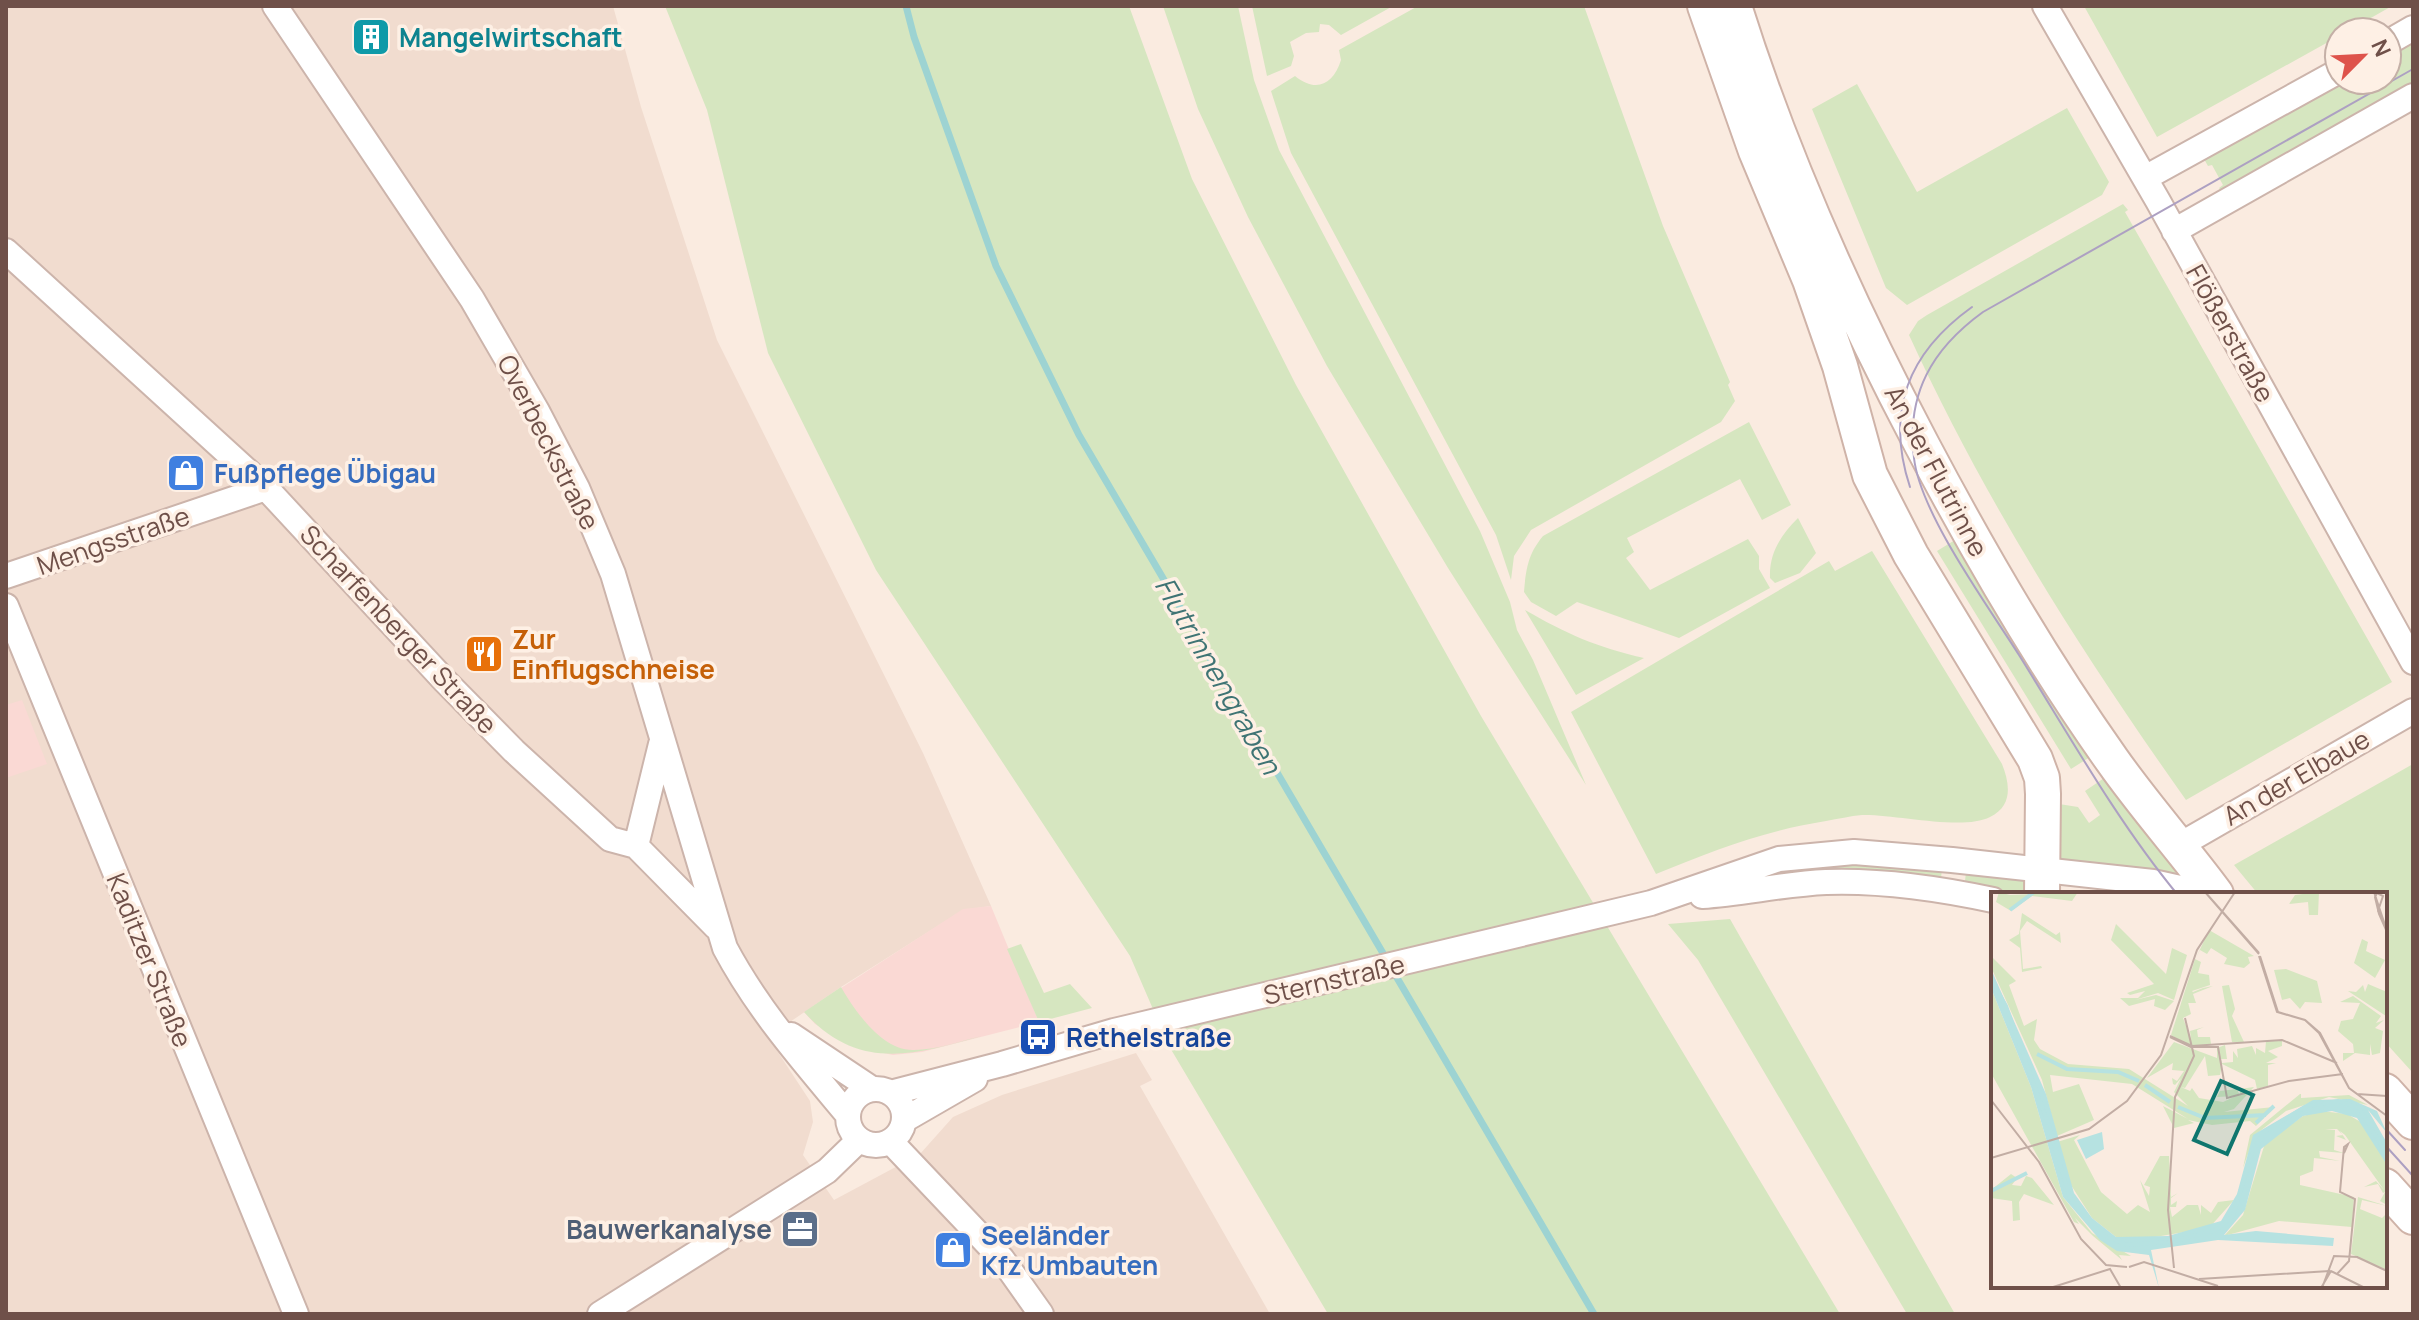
<svg xmlns="http://www.w3.org/2000/svg" width="2419" height="1320" font-family="Manrope,sans-serif">
	<rect width="100%" height="100%" fill="#faebe0"/>
	<path fill="#f1dccf" d="M 6,6 L 613,6 L 641,107 L 717,340 L 923,753 L 991,906 L 963,910 L 841,987 L 768,1037 L 810,1101 L 813,1122 L 803,1155 L 834,1200 L 920,1154 L 953,1117 L 1002,1095 L 1136,1053 L 1152,1080 L 1140,1086 L 1270,1314 L 6,1314 Z"/>
	<path fill="#fad9d4" d="M 22,700 L 47,764 L 6,778 L 6,705 Z
		M 991,906 L 1039,1022 L 922,1052 L 893,1055 L 860,1048 L 815,1024 L 804,1012 L 963,909 Z"/>
	<path fill="#d6e6c0" d="M 665,6 L 1129,6 L 1192,179 L 1296,385 L 1481,716 L 1840,1314 L 1328,1314 L 1169,1046 L 1130,956 L 876,570 L 768,353 L 707,110 Z
		M 1163,6 L 1238,6 L 1254,80 L 1279,150 L 1480,531 L 1510,602 L 1517,630 L 1533,660 L 1586,785 L 1448,568 L 1327,366 L 1248,217 L 1198,109 Z
		M 1252,6 L 1393,6 L 1341,35 L 1329,25 L 1320,24 L 1319,32 L 1306,33 L 1290,42 L 1294,56 L 1291,66 L 1267,76 Z
		M 1418,6 L 1584,6 L 1663,226 L 1730,382 L 1728,385 L 1735,401 L 1721,422 L 1531,530 L 1514,556 L 1511,580 L 1496,535 L 1291,153 L 1271,91 L 1295,76 C 1316,93 1333,85 1341,60 L 1339,50 Z
		M 2084,6 L 2392,6 L 2346,32 L 2339,32 L 2339,36 L 2157,137 Z
		M 2413,41 L 2413,88 L 2224,195 L 2219,188 L 2223,185 L 2212,165 L 2208,166 L 2204,159 L 2344,80 L 2387,80 L 2387,55 Z
		M 1857,84 L 1917,192 L 2067,108 L 2109,182 L 2102,195 L 1907,305 L 1886,288 L 1812,109 Z
		M 2123,204 L 2128,210 L 2125,212 L 2392,682 L 2186,800 C 2081,652 1984,499 1909,335 L 1918,321 L 1927,315 Z
		M 1749,422 L 1791,505 L 1762,520 L 1740,479 L 1627,538 L 1634,552 L 1626,558 L 1650,590 L 1748,539 L 1759,556 L 1759,569 L 1770,588 L 1679,638 L 1577,602 L 1556,616 L 1531,602 L 1524,592 C 1526,569 1528,554 1543,536 Z
		M 1798,518 L 1816,553 L 1800,573 L 1775,583 L 1770,578 C 1769,553 1781,535 1798,518 Z
		M 1955,540 L 1996,612 L 2090,757 L 2071,769 L 1937,551 Z
		M 1872,551 L 2002,764 C 2010,784 2013,806 1990,817 C 1963,831 1895,814 1862,815 C 1850,816 1838,819 1826,821 C 1763,831 1715,850 1656,874 L 1571,712 L 1829,561 L 1835,571 Z
		M 1525,610 C 1567,634 1596,647 1644,658 L 1576,695 Z
		M 2413,764 L 2413,1073 L 2385,1042 L 2385,894 L 2258,894 L 2234,865 Z
		M 2113,772 L 2179,872 L 2170,874 L 2056,861 L 2059,804 L 2078,807 L 2089,823 L 2100,815 L 2085,791 Z
		M 1847,865 L 1900,865 L 1942,869 L 1941,878 L 1891,873 L 1783,876 L 1782,871 Z
		M 1966,872 L 2034,880 L 2039,894 L 2020,894 L 1965,881 Z
		M 1730,919 L 1955,1314 L 1907,1314 L 1698,960 L 1668,924 Z
		M 1021,944 L 1044,993 L 1070,984 L 1092,1008 L 1039,1022 L 1007,949 Z
		M 841,987 C 855,1011 882,1051 914,1050 C 936,1050 960,1041 982,1036 C 914,1055 858,1072 804,1012 Z"/>
	<g fill="none" stroke-linecap="round" stroke-linejoin="round">
		<path stroke="#9dd3d2" stroke-width="7" d="M 906,6 L 914,37 L 996,266 L 1079,435 L 1387,960
			M 1393,971 L 1594,1314"/>
		<g stroke="#ccb4ab" stroke-width="28">
			<path id="street" d="M 275,6 L 472,299 L 537,411 L 577,488 L 613,574 L 725,948 C 758,1010 803,1061 848,1115
				M 2045,6 L 2158,201 L 2413,662
				M 2387,43 L 2413,28
				M 2145,178 L 2339,71
				M 2174,231 L 2413,96
				M 6,251 L 266,488 L 445,681 L 514,751 L 610,839 L 636,846 L 716,927
				M 6,576 L 266,488
				M 6,606 L 296,1314
				M 2180,845 L 2413,711
				M 636,846 L 661,744
				M 1702,896 C 1744,893 1784,884 1826,882 C 1883,880 1937,888 1993,900
				M 791,1035 L 872,1089
				M848 1117a28 28 0 1 1 56 0a28 28 0 1 1-56 0Z
				M 890,1093 L 1002,1064 L 1114,1031 L 1651,903 L 1779,859 L 1854,852 L 1952,860 L 2153,882 L 2207,894
				M 904,1120 L 975,1079
				M 891,1142 L 1002,1259 L 1041,1314
				M 600,1314 L 827,1171 L 859,1140"/>
		</g>
		<g stroke="#cfb3a8" stroke-width="38">
			<path id="secondary" d="M 1705,6 L 1756,151 L 1810,280 L 1840,366 L 1870,475 L 1911,555 L 2035,759 L 2042,778 L 2043,794 L 2042,894
				M 1734,6 C 1782,159 1847,303 1922,445 C 1979,553 2041,660 2112,760 C 2145,807 2182,848 2216,894
				M 2385,1091 L 2413,1122
				M 2385,1186 L 2413,1217"/>
		</g>
		<use href="#street" stroke="#fff" stroke-width="24"/>
		<use href="#secondary" stroke="#fff" stroke-width="34"/>
		<path stroke="#ada0c2" stroke-width="2" d="M 1910,487 C 1885,411 1908,353 1972,307
			M 2177,894 C 2117,821 2069,735 2019,655 C 1988,606 1920,513 1914,458 C 1906,394 1932,349 1983,312 L 2413,69
			M 2385,1128 L 2405,1150
			M 2385,1145 L 2413,1176"/>
	</g>
	<defs>
		<g id="building-square" transform="scale(2)"><rect x="-9" y="-9" width="18" height="18" rx="4" fill="#0f9aa8" stroke="#fef0e5"/><path d="M-4-6H4V6H1V3H-1V6H-4ZM-2.5-4.3h1.7v1.8h-1.7ZM.8-4.3h1.7v1.8H.8ZM-2.5-1h1.7V.8h-1.7ZM.8-1h1.7V.8H.8Z" fill="#fff"/></g>
		<g id="shop-square" transform="scale(2)"><rect x="-9" y="-9" width="18" height="18" rx="4" fill="#3f7fe0" stroke="#fef0e5"/><path d="M-5-2.5h2.3a2.7 3.5 0 0 1 5.4 0H5L5.5 6h-11ZM-1.5-2.5h3a1.5 2.3 0 0 0-3 0Z" fill="#fff"/></g>
		<g id="restaurant-square" transform="scale(2)"><rect x="-9" y="-9" width="18" height="18" rx="4" fill="#e8710a" stroke="#fef0e5"/><path d="M-5-6h1v4h1v-4h1v4h1v-4h1v5L-1.5 .5V6h-2V.5L-5-1ZM5-6V6H3V1.5H1.5Q1.5-4 5-6Z" fill="#fff"/></g>
		<g id="bus-square" transform="scale(2)"><rect x="-9" y="-9" width="18" height="18" rx="4" fill="#1a4fb4" stroke="#fef0e5"/><path d="M-5-6H5V4H4V6H2V4H-2V6H-4V4H-5ZM-3.5-4V0h7V-4ZM-3.5 1.2v1.5H-2V1.2ZM2 1.2v1.5H3.5V1.2Z" fill="#fff"/></g>
		<g id="office-square" transform="scale(2)"><rect x="-9" y="-9" width="18" height="18" rx="4" fill="#5c6f8a" stroke="#fef0e5"/><path d="M-6-3h4V-5.5h4V-3h4V5H-6ZM-1-4.5V-3h2v-1.5ZM-6 0V1H6V0Z" fill="#fff"/></g>
	</defs>
	<g fill-rule="evenodd">
		<use href="#building-square" x="371" y="37"/>
		<use href="#shop-square" x="186" y="473"/>
		<use href="#restaurant-square" x="484" y="654"/>
		<use href="#bus-square" x="1038" y="1037"/>
		<use href="#office-square" x="800" y="1229"/>
		<use href="#shop-square" x="953" y="1250"/>
	</g>
	<g text-anchor="middle" dominant-baseline="central" stroke-width="7" stroke-linejoin="round" paint-order="stroke">
		<g font-size="26" font-weight="bold" fill="#0d838f" stroke="#fef0e5" text-anchor="start">
			<text x="399" y="37">Mangelwirtschaft</text>
		</g>
		<g font-size="26" fill="#6f5049" stroke="#fef0e5">
			<text transform="translate(2231 333) rotate(61)">Flößerstraße</text>
			<text transform="translate(549 442) rotate(63)">Overbeckstraße</text>
			<text transform="translate(1937 471) rotate(62)">An der Flutrinne</text>
			<text transform="translate(113 540) rotate(-19)">Mengsstraße</text>
			<text transform="translate(399 629) rotate(47)">Scharfenberger Straße</text>
			<text transform="translate(2296 777) rotate(-30)">An der Elbaue</text>
			<text transform="translate(150 960) rotate(68)">Kaditzer Straße</text>
			<text transform="translate(1334 979) rotate(-13)">Sternstraße</text>
		</g>
		<g font-size="26" font-weight="bold" fill="#366cbe" stroke="#fef0e5" text-anchor="start">
			<text x="214" y="473">Fußpflege Übigau</text>
			<text x="981" y="1235">Seeländer<tspan x="981" dy="30">Kfz Umbauten</tspan></text>
		</g>
		<g font-size="26" font-weight="bold" fill="#c56008" stroke="#fef0e5" text-anchor="start">
			<text x="512" y="639">Zur<tspan x="512" dy="30">Einflugschneise</tspan></text>
		</g>
		<g font-size="26" font-weight="bold" fill="#164399" stroke="#fef0e5" text-anchor="start">
			<text x="1066" y="1037">Rethelstraße</text>
		</g>
		<g font-size="26" font-weight="bold" fill="#4e5e75" stroke="#fef0e5" text-anchor="end">
			<text x="772" y="1229">Bauwerkanalyse</text>
		</g>
		<g font-size="28" font-style="italic" fill="#3f7474" stroke="#fef0e5">
			<text transform="translate(1219 675) rotate(60)">Flutrinnengraben</text>
		</g>
	</g>
	<g transform="translate(1991 892)">
		<rect width="396" height="396" fill="#faebe0"/>
		<path d="M 8,0 L 19,3 L 87,0 L 81,9 L 41,4 L 20,19 L 5,10 ZM 328,0 L 327,23 L 318,23 L 317,10 L 298,12 L 304,3 ZM 31,21 L 65,43 L 69,40 L 70,51 L 36,29 L 29,39 L 32,77 L 50,74 L 51,76 L 31,80 L 29,56 L 18,48 L 28,42 ZM 125,32 L 175,82 L 181,56 L 196,63 L 183,108 L 167,101 L 144,108 L 165,103 L 183,109 L 174,118 L 163,114 L 164,107 L 138,114 L 129,106 L 147,106 L 154,99 L 139,103 L 136,101 L 163,92 L 120,48 ZM 218,38 L 263,64 L 257,65 L 259,71 L 253,76 L 233,72 L 236,66 L 220,56 L 216,62 L 209,58 L 205,66 ZM 371,47 L 377,50 L 375,59 L 394,68 L 384,86 L 363,71 ZM 0,64 L 25,89 L 18,93 L 33,134 L 46,127 L 43,148 L 49,157 L 77,172 L 138,177 L 197,214 L 183,200 L 190,186 L 184,193 L 182,192 L 181,186 L 186,189 L 193,179 L 181,178 L 182,171 L 156,186 L 183,150 L 226,166 L 226,156 L 234,153 L 236,167 L 230,167 L 231,171 L 242,170 L 242,159 L 247,166 L 246,157 L 261,154 L 265,163 L 265,156 L 274,161 L 275,149 L 291,149 L 291,154 L 277,159 L 287,165 L 275,171 L 285,171 L 277,173 L 277,194 L 266,197 L 264,188 L 231,172 L 229,183 L 217,184 L 214,164 L 194,196 L 190,195 L 199,199 L 201,196 L 208,206 L 232,210 L 245,204 L 226,205 L 229,199 L 246,197 L 249,204 L 249,197 L 263,195 L 243,217 L 233,220 L 283,215 L 265,234 L 259,229 L 221,233 L 197,228 L 203,231 L 183,236 L 172,214 L 197,227 L 141,192 L 59,183 L 62,200 L 88,192 L 103,228 L 66,244 L 51,188 L 0,75 ZM 204,67 L 210,70 L 207,81 L 218,83 L 219,93 L 201,99 L 202,100 L 212,96 L 222,94 L 202,102 L 205,111 L 197,111 L 195,102 L 200,122 L 192,126 L 200,147 L 199,139 L 213,135 L 206,138 L 207,145 L 219,145 L 220,152 L 200,156 L 180,143 ZM 295,77 L 326,89 L 331,111 L 314,110 L 309,117 L 299,106 L 291,108 L 283,78 ZM 377,92 L 396,100 L 395,124 L 357,99 L 365,100 L 372,93 L 374,100 ZM 238,93 L 244,117 L 241,124 L 253,150 L 241,150 L 231,94 ZM 0,96 L 40,195 L 72,305 L 101,341 L 140,364 L 128,363 L 131,368 L 102,344 L 84,326 L 88,332 L 83,330 L 0,181 ZM 362,104 L 390,124 L 385,131 L 393,128 L 384,136 L 392,139 L 389,161 L 381,163 L 379,152 L 379,163 L 364,161 L 352,169 L 352,161 L 363,161 L 362,152 L 347,139 L 350,129 L 362,127 L 369,111 L 349,110 ZM 309,202 L 310,202 L 310,206 L 358,203 L 377,213 L 338,205 L 295,219 L 264,243 L 252,276 L 259,243 ZM 330,219 L 356,222 L 373,232 L 396,273 L 396,313 L 389,309 L 394,300 L 392,301 L 387,292 L 373,295 L 385,289 L 393,298 L 354,243 L 349,239 L 355,248 L 345,244 L 352,243 L 346,237 L 334,237 L 344,238 L 343,258 L 353,261 L 328,259 L 329,265 L 349,269 L 323,266 L 322,279 L 309,284 L 309,293 L 363,305 L 361,335 L 288,329 L 233,344 L 252,323 L 274,251 L 312,224 ZM 89,243 L 83,248 L 110,300 L 136,322 L 147,313 L 159,320 L 149,288 L 158,304 L 159,295 L 153,293 L 169,264 L 178,264 L 180,305 L 187,301 L 180,306 L 180,313 L 186,309 L 185,315 L 179,315 L 181,325 L 196,313 L 207,313 L 210,323 L 210,313 L 220,321 L 227,310 L 243,308 L 218,336 L 146,348 L 125,345 L 101,326 L 78,290 L 66,250 ZM 20,282 L 26,286 L 21,293 L 30,294 L 35,284 L 41,286 L 63,313 L 33,302 L 28,310 L 29,328 L 22,329 L 21,309 L 0,306 L 0,298 ZM 367,305 L 396,314 L 371,308 L 369,317 L 391,326 L 396,321 L 396,378 L 360,362 Z" fill="#d6e6c0"/>
		<path d="M 0,77 L 55,202 L 83,301 L 101,326 L 125,345 L 177,344 L 230,329 L 246,302 L 262,243 L 322,208 L 359,207 L 386,219 L 396,241 L 377,218 L 396,251 L 396,273 L 366,226 L 341,219 L 312,224 L 270,257 L 254,318 L 233,343 L 265,339 L 343,346 L 342,354 L 227,348 L 160,358 L 168,396 L 158,363 L 126,359 L 109,348 L 72,305 L 40,195 L 0,96 ZM 111,240 L 113,257 L 95,267 L 86,248 Z" fill="#b6e2e1"/>
		<path fill="none" stroke="#b6e2e1" stroke-width="4" d="M 19,18 L 43,0M 0,87 L 15,114 L 62,246M 46,162 L 76,177 L 127,180 L 148,189M 154,193 L 179,210M 187,215 L 214,226 L 275,223M 265,231 L 283,214M 63,252 L 79,306 L 113,344 L 137,353 L 177,350M 0,299 L 36,281M 184,349 L 225,338 L 242,324 L 261,260 L 273,240 L 314,215 L 347,209 L 368,216 L 396,263"/>
		<path fill="none" stroke="#c2ada4" stroke-width="2" d="M 214,0 L 268,61M 214,0 L 268,62M 383,0 L 396,39M 396,39 L 387,19 L 392,4 L 386,1 L 384,5 L 388,22 L 396,40M 268,64 L 286,120 L 314,128 L 328,141 L 358,196 L 396,224M 269,64 L 287,120 L 314,128 L 329,141 L 358,196 L 396,224M 179,144 L 201,154 L 291,148 L 346,171M 179,145 L 200,155 L 227,155 L 236,206 L 298,189 L 352,182M 366,202 L 396,204M 0,208 L 48,270 L 90,347 L 115,373 L 136,375M 0,266 L 98,237 L 136,209 L 170,163 L 206,58 L 244,0M 366,365 L 396,379M 138,375 L 153,370 L 227,394M 183,376 L 177,318 L 184,205 L 203,164 L 194,126M 346,382 L 358,369 L 364,307 L 349,300 L 353,255 L 357,252 L 353,261M 208,387 L 339,379M 59,396 L 119,377 L 130,396M 330,396 L 340,379 L 374,396M 331,396 L 343,364 L 367,365"/>
		<path fill="#0f766e" fill-opacity="0.15" stroke="#0f766e" stroke-width="4" d="M 230,189 L 262,203 L 236,262 L 203,248 Z"/>
		<rect width="396" height="396" fill="none" stroke="#6f5049" stroke-width="4"/>
	</g>
	<rect width="2419" height="1320" fill="none" stroke="#6f5049" stroke-width="16"/>
	<g transform="translate(2363 56) rotate(66)"><circle r="38" fill="#fef0e5" stroke="#c5b0a7" stroke-width="2"/>
	<path d="M0-6L14 30L0 20L-14 30Z" fill="#de534b"/>
	<text y="-12" font-size="22" font-weight="bold" text-anchor="middle" fill="#6f5049">N</text>
	</g>
</svg>
